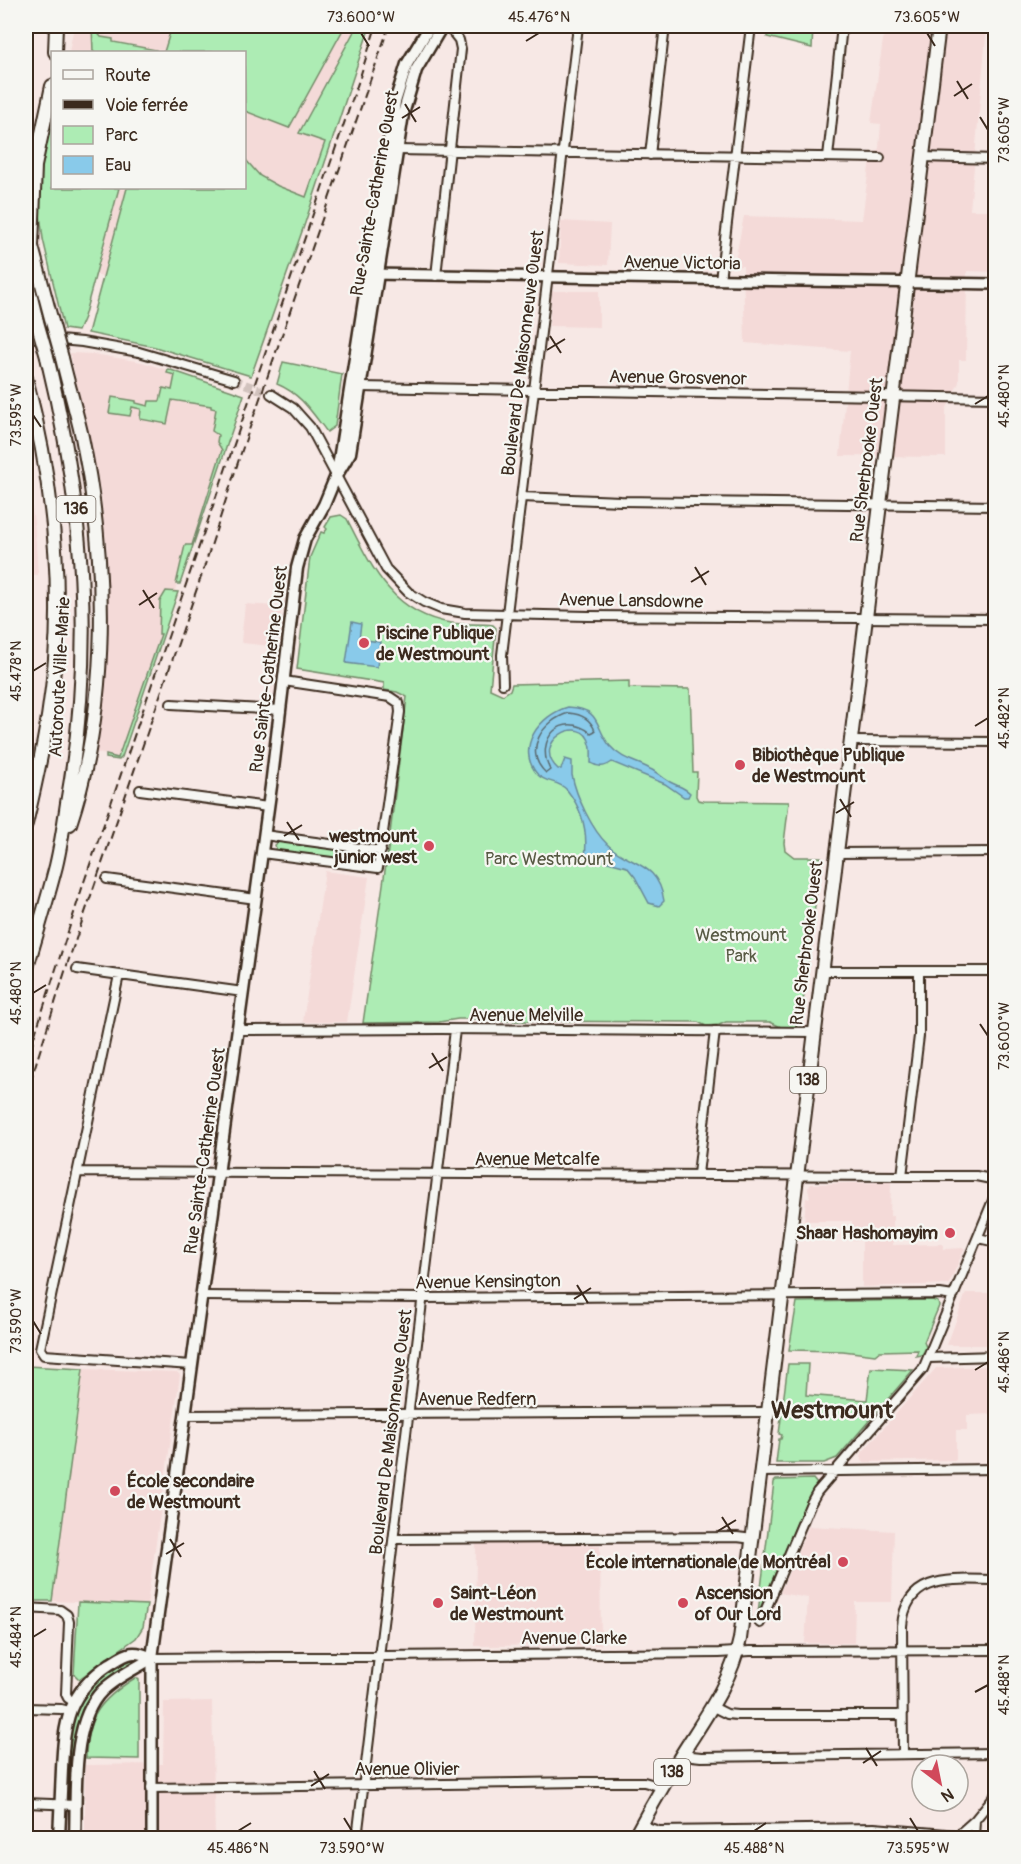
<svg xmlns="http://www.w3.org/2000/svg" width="1021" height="1864" font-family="Pangolin,sans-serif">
	<rect width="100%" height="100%" fill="#f7e8e5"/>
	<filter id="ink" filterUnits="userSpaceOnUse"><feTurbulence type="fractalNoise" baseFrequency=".0167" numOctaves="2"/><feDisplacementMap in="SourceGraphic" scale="12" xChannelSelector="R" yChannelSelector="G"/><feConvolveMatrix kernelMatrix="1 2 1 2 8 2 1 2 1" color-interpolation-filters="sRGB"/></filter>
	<g filter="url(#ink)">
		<path fill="#f4dad8" d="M 74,26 L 365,26 L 306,197 L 145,290 L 62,263 L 65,188 L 244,188 L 244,52 L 69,52 Z
			M 885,26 L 987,26 L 970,210 L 995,210 L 995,272 L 967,271 L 966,360 L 959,360 L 959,382 L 946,410 L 946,457 L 840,456 L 850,351 L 745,343 L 743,266 L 734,266 L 744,216 L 862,220 L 869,167 L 879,148 L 881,124 L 871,123 Z
			M 561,221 L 610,224 L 608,265 L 559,263 Z
			M 552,291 L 599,291 L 599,327 L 549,326 Z
			M 70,353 L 93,354 L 142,362 L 231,390 L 225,441 L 192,545 L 185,546 L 175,592 L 118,759 L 96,752 L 104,695 L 107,611 L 107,551 L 101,494 Z
			M 26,463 L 35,530 L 38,575 L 26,574 Z
			M 245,604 L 276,606 L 280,609 L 281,615 L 278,647 L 242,643 L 241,641 Z
			M 325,871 L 369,877 L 347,1022 L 303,1022 Z
			M 891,1182 L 890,1216 L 893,1216 L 893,1245 L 943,1244 L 943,1249 L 965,1248 L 949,1284 L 862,1287 L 862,1240 L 852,1240 L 852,1221 L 804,1221 L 806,1198 L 810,1198 L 808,1188 L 811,1184 Z
			M 966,1293 L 995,1293 L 995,1345 L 947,1345 Z
			M 993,1366 L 995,1414 L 967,1415 L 967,1430 L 956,1430 L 956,1460 L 863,1462 L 860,1455 L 936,1368 Z
			M 83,1369 L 177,1372 L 180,1375 L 147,1605 L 52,1601 Z
			M 809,1526 L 894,1531 L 892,1602 L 855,1602 L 854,1643 L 805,1643 L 808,1598 L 780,1593 Z
			M 476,1540 L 600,1545 L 601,1645 L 475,1646 Z
			M 212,1701 L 215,1838 L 85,1838 L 85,1765 L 163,1764 L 164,1702 Z"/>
		<path fill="#adecb4" stroke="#748b69" stroke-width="1.5" d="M 92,26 L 101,37 L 113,39 L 113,42 L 156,50 L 155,52 L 93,52 Z
			M 172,26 L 345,26 L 289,128 L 245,111 L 244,52 L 164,52 Z
			M 357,26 L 370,26 L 305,223 L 251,376 L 155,347 L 88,333 L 127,188 L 244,188 L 245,159 L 260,176 L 278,186 L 306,197 L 325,142 L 299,133 Z
			M 768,26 L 813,26 L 812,48 L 767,37 Z
			M 52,107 L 52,188 L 119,188 L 84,317 L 78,331 L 64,329 L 43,239 L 39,206 L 39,173 Z
			M 283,362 L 342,374 L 335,426 L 327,432 C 311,411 301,394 277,384 Z
			M 168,369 L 244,395 L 180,584 L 176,584 L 185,545 L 192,545 L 222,450 L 217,442 L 218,435 L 212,431 L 216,409 L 211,408 L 211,406 L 172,400 L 167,424 L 140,419 L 141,409 L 132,407 L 130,416 L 109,413 L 112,397 L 136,401 L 136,403 L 148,406 L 149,401 L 160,401 L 163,388 L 172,390 L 175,375 L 167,373 Z
			M 341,515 L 347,519 C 371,566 392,614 451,623 C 465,625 479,623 493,625 L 496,628 L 490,689 L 503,695 L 510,690 L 512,684 L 629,681 L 629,688 L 690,689 L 693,772 L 697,772 L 696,796 L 698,800 L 703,801 L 789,802 L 784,843 L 785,850 L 794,857 L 821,857 L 800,1027 L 781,1027 L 770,1022 L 726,1022 L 719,1025 L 706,1026 L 698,1022 L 481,1021 L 480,1019 L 458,1019 L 439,1022 L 363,1023 L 388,850 L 407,697 L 397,692 L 384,690 L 384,683 L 297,669 L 310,557 L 321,532 L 324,533 L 327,529 L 325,527 L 331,517 Z
			M 166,591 L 178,592 L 122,757 L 119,760 L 106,758 L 106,755 L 118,758 L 161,634 L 159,634 L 160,601 Z
			M 279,842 L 371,854 L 374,860 L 370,863 L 277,851 L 275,845 Z
			M 932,1300 L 938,1302 L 939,1306 L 924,1342 L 926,1347 L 922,1355 L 916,1356 L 918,1350 L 880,1351 L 875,1355 L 843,1351 L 789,1350 L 797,1302 Z
			M 788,1364 L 808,1364 L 806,1395 L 867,1400 L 871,1368 L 913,1370 L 837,1458 L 824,1463 L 776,1463 L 779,1439 L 781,1439 L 782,1435 L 779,1434 Z
			M 26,1366 L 83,1369 L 52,1601 L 26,1601 Z
			M 813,1479 L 817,1484 L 809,1495 L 758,1613 L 774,1482 L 776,1480 Z
			M 78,1602 L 147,1605 L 143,1627 L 136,1638 L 79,1679 L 74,1674 Z
			M 133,1659 L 133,1663 C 70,1702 76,1724 71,1793 L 67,1793 C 66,1785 67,1774 67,1765 C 68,1752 67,1737 71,1724 C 79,1695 103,1667 133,1659 Z
			M 135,1678 L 138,1678 L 139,1680 L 139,1759 L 86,1758 C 86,1717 101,1699 135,1678 Z"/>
		<path fill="#89caea" stroke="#6a8a98" stroke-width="1.5" d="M 352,622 L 361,624 L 359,639 L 380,642 L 377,667 L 346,663 Z
			M 568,707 C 602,709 594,726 610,746 C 622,760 636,761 650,769 C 657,772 663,778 670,782 C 677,786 684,787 690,793 L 688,797 L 684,797 L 665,784 L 612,762 C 605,767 599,768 591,763 C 591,757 592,749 590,744 C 583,712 529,742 558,769 L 561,769 L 565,759 L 572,761 C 572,766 572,771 572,775 C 576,796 592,830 608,845 C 630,866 658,861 664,901 L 659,906 L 649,903 L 635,877 L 627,867 L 585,856 C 588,832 582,809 567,790 C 560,781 546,783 538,775 C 514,748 540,715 568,707 Z"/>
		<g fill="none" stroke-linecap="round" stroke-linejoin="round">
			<path stroke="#5a6a70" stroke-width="1.5" d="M 569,713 C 581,714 591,719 595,731 L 591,733 C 562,710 534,739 550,770 L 546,773 C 522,751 543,720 569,713 Z"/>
			<path stroke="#d1c2bd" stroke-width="8" stroke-dasharray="8 4" stroke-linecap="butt" d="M 234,380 L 271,394"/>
			<g stroke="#3b2a1e" stroke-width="12">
				<path id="minor" d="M 396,150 L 880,158
					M 650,155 L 665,26
					M 828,157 L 842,26
					M 922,157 L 996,159
					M 436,276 L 461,49 L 459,40 L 448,26
					M 720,280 L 751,26
					M 26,337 L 82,342 L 139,352 L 234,380
					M 360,387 L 996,398
					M 271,394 L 293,408 L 310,427 L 386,569 L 408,592 L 424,602 L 441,609 L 465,613 L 588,616 L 996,619
					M 521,497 L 621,501 L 996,506
					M 503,684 L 502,655 L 578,26
					M 171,704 L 281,710
					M 850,741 L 996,742
					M 140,790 L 268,807
					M 264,835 L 381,851
					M 262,853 L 378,868 L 400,712 L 399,703 L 390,697 L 284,681
					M 836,853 L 996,852
					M 107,879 L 256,899
					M 77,969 L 243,992
					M 822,971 L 996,971
					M 119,975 L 40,1349 L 44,1355 L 192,1365
					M 238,1030 L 440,1029 L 814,1032
					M 78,1172 L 902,1176 L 976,1176 L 996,1180
					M 698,1174 L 715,1031
					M 902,1176 L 919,1036 L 919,972
					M 978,1238 L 996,1242
					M 202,1296 L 423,1298 L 940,1294 L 953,1296
					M 929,1358 L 996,1356
					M 185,1415 L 769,1412
					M 761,1472 L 996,1469
					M 394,1539 L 737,1537 L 753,1539
					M 26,1608 L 60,1610 L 67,1615 L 69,1622 L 66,1694 L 68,1698 L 74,1702
					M 760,1623 L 810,1505 L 817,1492 L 923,1369 L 996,1193
					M 152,1658 L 719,1653 L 750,1651 L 996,1650
					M 713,1707 L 727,1714 L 737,1715 L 901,1715
					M 26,1708 L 61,1709 L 69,1711
					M 684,1751 L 692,1756 L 701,1757 L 996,1753
					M 903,1754 L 902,1626 C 906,1572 956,1580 996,1580
					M 151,1788 L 582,1782 L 644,1782 L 662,1787
					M 26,1803 L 76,1805
					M 641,1825 L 659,1831 L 874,1828 L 958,1835 L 964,1838
					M 958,1835 L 975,1820 L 996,1794
					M 357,1838 L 455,1030
					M 974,1838 L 975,1820"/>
			</g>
			<g stroke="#3b2a1e" stroke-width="14">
				<path id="tertiary" d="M 371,274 L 996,284
					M 152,1838 L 152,1658"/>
			</g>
			<g stroke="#3b2a1e" stroke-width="15">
				<path id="secondary" d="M 337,473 L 395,102 L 407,64 L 430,26
					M 152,1658 L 271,786 L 297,568 L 305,539 L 324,505 L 336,476 L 350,453 L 403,114 L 416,70 L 442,26
					M 59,1838 C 60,1815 61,1792 62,1769 C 64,1722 68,1692 110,1664 C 128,1653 132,1649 152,1658
					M 75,1838 C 77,1796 70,1723 102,1691 C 116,1677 135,1669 152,1658"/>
			</g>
			<g stroke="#3b2a1e" stroke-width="16">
				<path id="primary" d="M 634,1838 C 649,1810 665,1782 682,1754 C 705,1717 731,1683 740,1639 L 939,26"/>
			</g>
			<g stroke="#3b2a1e" stroke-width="16">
				<path id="trunk" d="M 55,52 L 56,26
					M 30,239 L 52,322
					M 32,246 L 35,166 L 52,86
					M 26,277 L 37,322
					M 62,358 C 68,384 76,410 82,437 C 108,560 110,704 70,824
					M 26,378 C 45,451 57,528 57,604 C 58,678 43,753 26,824
					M 26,971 C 36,936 47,901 56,866 C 61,845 64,824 67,803 C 95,648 84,509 47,357"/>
			</g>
			<use href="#minor" stroke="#f6f6f2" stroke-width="8"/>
			<use href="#tertiary" stroke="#f6f6f2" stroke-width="9"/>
			<use href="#secondary" stroke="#f6f6f2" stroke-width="10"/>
			<use href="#primary" stroke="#f6f6f2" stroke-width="12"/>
			<use href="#trunk" stroke="#f6f6f2" stroke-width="12"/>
			<path stroke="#3b2a1e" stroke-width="2" stroke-dasharray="9 4.5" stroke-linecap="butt" d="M 26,1062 L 84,882 L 360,77 L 376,26
				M 26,1095 L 68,962 L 202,574 L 240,456 L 389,26"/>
			<g stroke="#3b2a1e" stroke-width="16" stroke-linecap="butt">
				<path id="trunk-bridge" d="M 37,322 L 47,357
					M 52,322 L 62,358"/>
			</g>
			<use href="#trunk-bridge" stroke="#f6f6f2" stroke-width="12"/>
		</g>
	</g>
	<path fill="none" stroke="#3b2a1e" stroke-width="2" d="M 361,33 L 369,46M 927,33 L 935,46M 526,41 L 539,33M 957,81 L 968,99M 954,96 L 972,84M 405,104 L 416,122M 980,117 L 988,130M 402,118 L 420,107M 550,336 L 561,353M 547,350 L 565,339M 975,404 L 988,396M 33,415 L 41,427M 695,567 L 706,585M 691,582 L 709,571M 143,590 L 154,608M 139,605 L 157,593M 33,671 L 46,663M 975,726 L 988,718M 840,799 L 851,817M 836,813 L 854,802M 287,822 L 299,840M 284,836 L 302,825M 33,993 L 46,985M 980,1024 L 988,1036M 432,1053 L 443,1071M 429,1068 L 447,1057M 577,1285 L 588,1303M 574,1299 L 591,1288M 33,1321 L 41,1334M 975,1370 L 988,1362M 722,1517 L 733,1534M 718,1531 L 736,1520M 170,1539 L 181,1557M 166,1554 L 184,1543M 33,1637 L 46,1629M 975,1692 L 988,1685M 866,1748 L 877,1766M 863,1763 L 881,1751M 314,1771 L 325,1789M 311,1786 L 329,1774M 344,1818 L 352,1831M 910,1818 L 918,1831M 238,1831 L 251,1823M 754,1831 L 766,1823"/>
	<g fill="#d1495b" stroke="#f6f6f2" stroke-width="2">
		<circle cx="364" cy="643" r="6"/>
		<circle cx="740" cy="765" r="6"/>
		<circle cx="429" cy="846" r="6"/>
		<circle cx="950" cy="1233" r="6"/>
		<circle cx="115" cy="1491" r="6"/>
		<circle cx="843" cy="1562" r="6"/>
		<circle cx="438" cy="1603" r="6"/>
		<circle cx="683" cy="1603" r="6"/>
	</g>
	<g text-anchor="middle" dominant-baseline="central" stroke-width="4.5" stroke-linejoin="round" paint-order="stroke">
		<g fill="#f6f6f2" stroke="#73675e" stroke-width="1.5">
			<rect x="56.5" y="496" width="39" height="26" rx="4.5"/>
			<rect x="790" y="1067" width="36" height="26" rx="4.5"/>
			<rect x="654" y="1759" width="36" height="26" rx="4.5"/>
		</g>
		<g font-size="16" font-weight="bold" fill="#3b2a1e">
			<text x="76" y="509">136</text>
			<text x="808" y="1080">138</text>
			<text x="672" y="1772">138</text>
		</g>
		<g font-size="18" fill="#3b2a1e" stroke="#f6f6f2">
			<text transform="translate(375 193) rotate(-80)">Rue Sainte-Catherine Ouest</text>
			<text transform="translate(682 263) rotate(1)">Avenue Victoria</text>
			<text transform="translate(523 353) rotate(-83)">Boulevard De Maisonneuve Ouest</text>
			<text transform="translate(678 378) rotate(1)">Avenue Grosvenor</text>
			<text transform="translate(867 460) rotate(-83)">Rue Sherbrooke Ouest</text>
			<text transform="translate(631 601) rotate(1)">Avenue Lansdowne</text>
			<text transform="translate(269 669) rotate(-83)">Rue Sainte-Catherine Ouest</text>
			<text transform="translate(60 677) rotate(-87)">Autoroute Ville-Marie</text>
			<text transform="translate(807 943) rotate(-83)">Rue Sherbrooke Ouest</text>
			<text x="526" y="1015">Avenue Melville</text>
			<text transform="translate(205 1151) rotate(-82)">Rue Sainte-Catherine Ouest</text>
			<text x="537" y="1159">Avenue Metcalfe</text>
			<text transform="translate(488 1282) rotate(-1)">Avenue Kensington</text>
			<text x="477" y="1399">Avenue Redfern</text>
			<text transform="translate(391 1432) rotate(-83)">Boulevard De Maisonneuve Ouest</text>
			<text x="574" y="1638">Avenue Clarke</text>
			<text x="407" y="1769">Avenue Olivier</text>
		</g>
		<g font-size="18" font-weight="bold" fill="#3b2a1e" stroke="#f6f6f2" text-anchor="start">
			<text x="376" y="633">Piscine Publique<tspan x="376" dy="21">de Westmount</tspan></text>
			<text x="752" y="755">Bibiothèque Publique<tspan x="752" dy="21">de Westmount</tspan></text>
			<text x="417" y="836" text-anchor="end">westmount<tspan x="417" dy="21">junior west</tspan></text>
			<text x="938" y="1233" text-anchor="end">Shaar Hashomayim</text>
			<text x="127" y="1481">École secondaire<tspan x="127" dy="21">de Westmount</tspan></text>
			<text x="831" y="1562" text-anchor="end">École internationale de Montréal</text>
			<text x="450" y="1593">Saint-Léon<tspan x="450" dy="21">de Westmount</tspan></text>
			<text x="695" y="1593">Ascension<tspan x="695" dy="21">of Our Lord</tspan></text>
		</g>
		<g font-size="18" fill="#585a44" stroke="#f6f6f2">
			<text x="549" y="859">Parc Westmount</text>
			<text x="741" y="935">Westmount<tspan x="741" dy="21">Park</tspan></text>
		</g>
		<g font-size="24" font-weight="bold" fill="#3b2a1e" stroke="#f6f6f2">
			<text x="832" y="1410">Westmount</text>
		</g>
	</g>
	<rect width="1021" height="1864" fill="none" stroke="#f6f6f2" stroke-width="66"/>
	<rect x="51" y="51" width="195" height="138" fill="#f6f6f2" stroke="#aba49d" stroke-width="1.5"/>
	<rect x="63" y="70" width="30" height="9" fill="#f6f6f2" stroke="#aba49d" stroke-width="1.5"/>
	<text x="105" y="81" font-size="18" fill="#3b2a1e">Route</text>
	<rect x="63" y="100" width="30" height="9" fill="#3b2a1e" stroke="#aba49d" stroke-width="1.5"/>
	<text x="105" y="111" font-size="18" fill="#3b2a1e">Voie ferrée</text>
	<rect x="63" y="126" width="30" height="18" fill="#adecb4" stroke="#aba49d" stroke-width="1.5"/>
	<text x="105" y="141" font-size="18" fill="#3b2a1e">Parc</text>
	<rect x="63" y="156" width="30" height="18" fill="#89caea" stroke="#aba49d" stroke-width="1.5"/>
	<text x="105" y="171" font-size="18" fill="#3b2a1e">Eau</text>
	<g transform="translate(940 1783) rotate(148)"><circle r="28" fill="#f6f6f2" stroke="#aba49d" stroke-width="1.5"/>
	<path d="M0-4.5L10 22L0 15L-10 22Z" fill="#d1495b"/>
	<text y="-9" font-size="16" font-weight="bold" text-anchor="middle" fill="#3b2a1e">N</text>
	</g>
	<rect x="33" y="33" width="955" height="1798" fill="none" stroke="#3b2a1e" stroke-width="2"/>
	<g font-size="15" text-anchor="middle" fill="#3b2a1e">
		<text x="361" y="22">73.600°W</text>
		<text x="539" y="22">45.476°N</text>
		<text x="927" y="22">73.605°W</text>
		<text transform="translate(1004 130) rotate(-90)" y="5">73.605°W</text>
		<text transform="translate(1004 396) rotate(-90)" y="5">45.480°N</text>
		<text transform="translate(16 415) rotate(-90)" y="5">73.595°W</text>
		<text transform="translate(16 671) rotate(-90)" y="5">45.478°N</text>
		<text transform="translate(1004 718) rotate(-90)" y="5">45.482°N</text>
		<text transform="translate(16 993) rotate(-90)" y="5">45.480°N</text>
		<text transform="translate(1004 1036) rotate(-90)" y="5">73.600°W</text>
		<text transform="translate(16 1321) rotate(-90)" y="5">73.590°W</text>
		<text transform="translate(1004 1362) rotate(-90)" y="5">45.486°N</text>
		<text transform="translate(16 1637) rotate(-90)" y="5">45.484°N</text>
		<text transform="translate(1004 1685) rotate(-90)" y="5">45.488°N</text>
		<text x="238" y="1853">45.486°N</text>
		<text x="352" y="1853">73.590°W</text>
		<text x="754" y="1853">45.488°N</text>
		<text x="918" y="1853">73.595°W</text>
	</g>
</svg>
